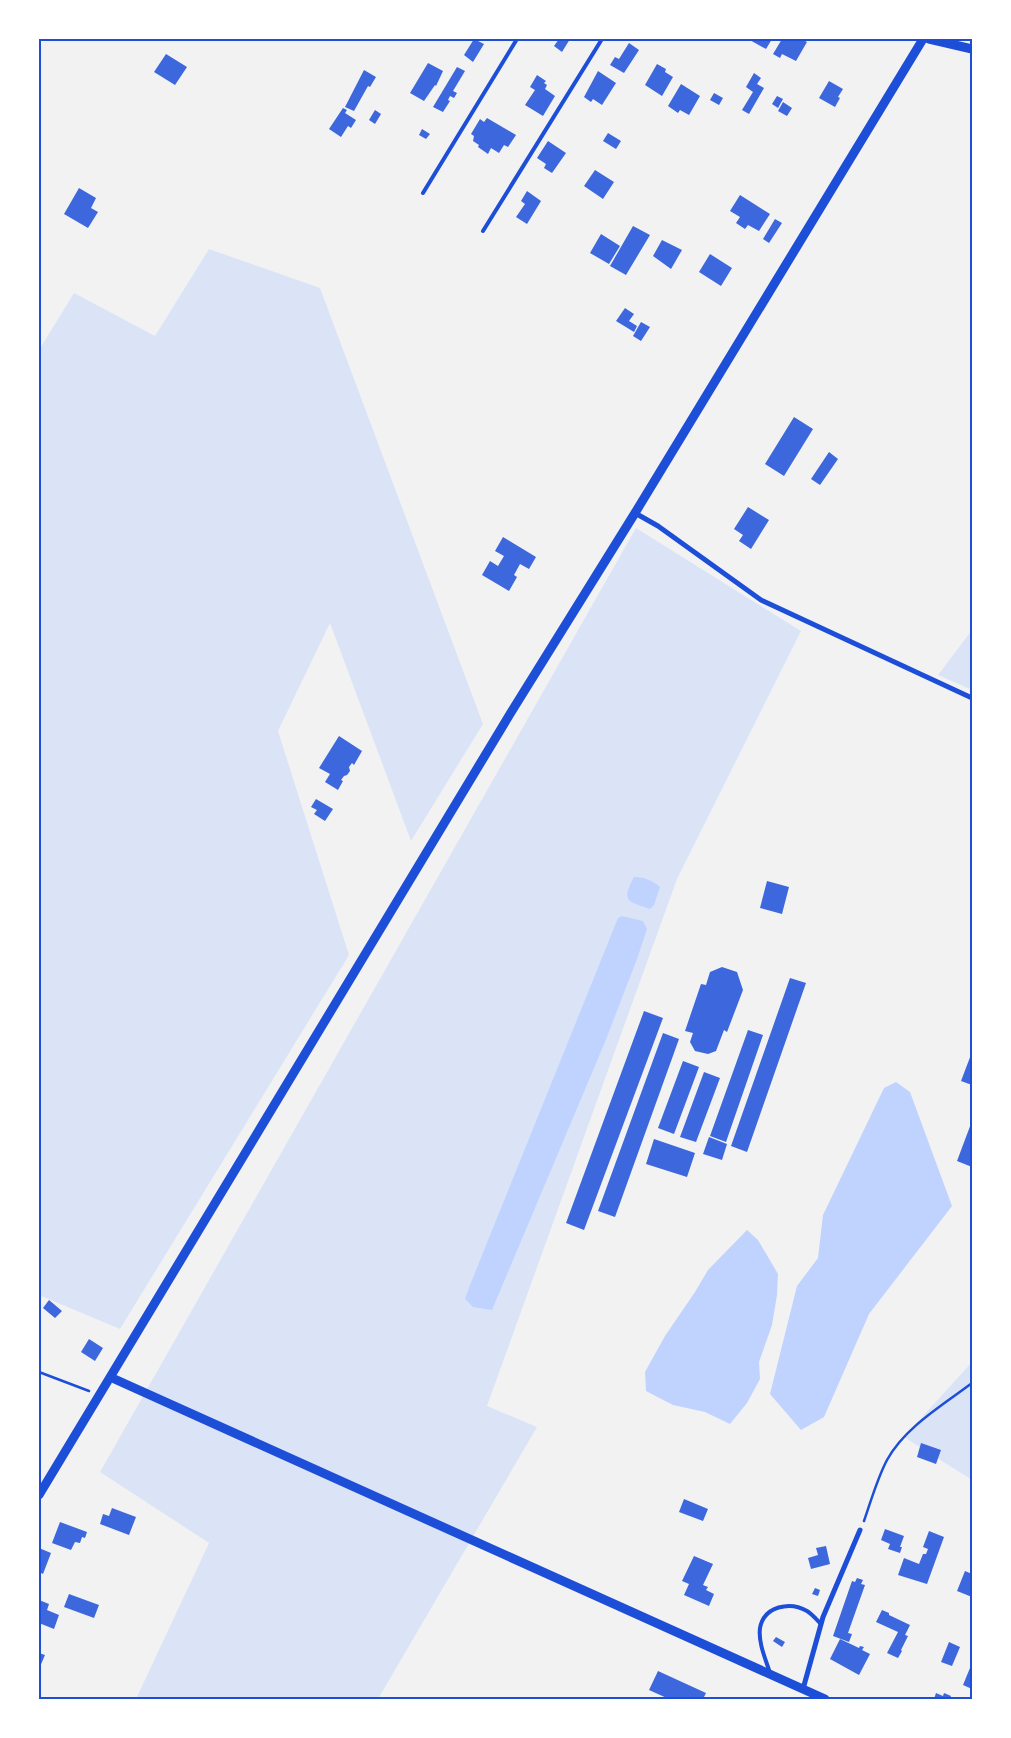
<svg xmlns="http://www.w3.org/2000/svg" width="1011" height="1738" font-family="Jost,sans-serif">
	<rect width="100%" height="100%" fill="#f2f2f2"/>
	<path fill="#dbe4f7" d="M 209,249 L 320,288 L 483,724 L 411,841 L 330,623 L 278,731 L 349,955 L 120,1329 L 39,1295 L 39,350 L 74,293 L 155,336 Z
		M 636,528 L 801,631 L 677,879 L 487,1406 L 537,1427 L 378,1699 L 136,1699 L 209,1543 L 100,1472 Z
		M 972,630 L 972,690 L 938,675 Z
		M 972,1362 L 972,1480 L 904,1437 Z"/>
	<path fill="#bfd3fe" d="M 634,877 C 644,877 652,880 660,887 L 654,905 L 650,909 C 629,901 620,903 634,877 Z
		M 622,916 L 643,921 L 647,929 L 637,959 L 605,1042 L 492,1310 L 473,1307 L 465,1299 L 470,1285 L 618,918 Z
		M 896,1082 L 910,1092 L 952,1206 L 869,1314 L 824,1417 L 801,1430 L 770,1394 L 797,1286 L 818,1258 L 823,1215 L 884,1088 Z
		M 747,1230 L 758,1240 L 778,1274 L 777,1295 L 772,1325 L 759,1362 L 760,1379 L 747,1403 L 730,1424 L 705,1412 L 673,1405 L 646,1391 L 645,1372 L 665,1336 L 695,1292 L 708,1270 Z"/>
	<path fill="#3d67dc" d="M 474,39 L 484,44 L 473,62 L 464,55 Z
		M 559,39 L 570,39 L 562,52 L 554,46 Z
		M 748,39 L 772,39 L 766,49 Z
		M 782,39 L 802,39 L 807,42 L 796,61 L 782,54 L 780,58 L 773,54 Z
		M 629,43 L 639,50 L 624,73 L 610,65 L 615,57 L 619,59 Z
		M 166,54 L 187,67 L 175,85 L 154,72 Z
		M 428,63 L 443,71 L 436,86 L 435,85 L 424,101 L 410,93 Z
		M 657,64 L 666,69 L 665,72 L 673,77 L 662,96 L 645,85 Z
		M 457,67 L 465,71 L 453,91 L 457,93 L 454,98 L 450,96 L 448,100 L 450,101 L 443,112 L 433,107 Z
		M 364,70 L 376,77 L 370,87 L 368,86 L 354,111 L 345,107 Z
		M 598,71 L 616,83 L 602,105 L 593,99 L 591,102 L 584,97 Z
		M 754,73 L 761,78 L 757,84 L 764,88 L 749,114 L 742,110 L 753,92 L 746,87 Z
		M 537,75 L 546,81 L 544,83 L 547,85 L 545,89 L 555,96 L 543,116 L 525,105 L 535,90 L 530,87 Z
		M 829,81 L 843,89 L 838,97 L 840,98 L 835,107 L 819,98 Z
		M 681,84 L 700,96 L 689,115 L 680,110 L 678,113 L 668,106 Z
		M 714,93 L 723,98 L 719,105 L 710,100 Z
		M 777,96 L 783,99 L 778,108 L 772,104 Z
		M 783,102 L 792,108 L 787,116 L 778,111 Z
		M 343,108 L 347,110 L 345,113 L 356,120 L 351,128 L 348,126 L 341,137 L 329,129 Z
		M 375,110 L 381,114 L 375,124 L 369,120 Z
		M 487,118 L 516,135 L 508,147 L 504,145 L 499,153 L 491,148 L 488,154 L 478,147 L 479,145 L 473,141 L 474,136 L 471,134 L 480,119 L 484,122 Z
		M 422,129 L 430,134 L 426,139 L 419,135 Z
		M 608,133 L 621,141 L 616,149 L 603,141 Z
		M 548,141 L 566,153 L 552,173 L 544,168 L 546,164 L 537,158 Z
		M 595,170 L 614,182 L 603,199 L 584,186 Z
		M 79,188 L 96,198 L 91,208 L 98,212 L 88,228 L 64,214 Z
		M 527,191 L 541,201 L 527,224 L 516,217 L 525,204 L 521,201 Z
		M 740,195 L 770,214 L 759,231 L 748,225 L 745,229 L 736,223 L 740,217 L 730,211 Z
		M 775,219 L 782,223 L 769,243 L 763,239 Z
		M 633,226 L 650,235 L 626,275 L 610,266 Z
		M 601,234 L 620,246 L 609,264 L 590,253 Z
		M 662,240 L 682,250 L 671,269 L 653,256 Z
		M 710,254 L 732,268 L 721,286 L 699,272 Z
		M 625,308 L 634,314 L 629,321 L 637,326 L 634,332 L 616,321 Z
		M 641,322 L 650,327 L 641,341 L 633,336 Z
		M 794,417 L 813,429 L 784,476 L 765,464 Z
		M 829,452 L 838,459 L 820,485 L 811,479 Z
		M 748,507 L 769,520 L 751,549 L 739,541 L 743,535 L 734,529 Z
		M 503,537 L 536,557 L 529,569 L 520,564 L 514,575 L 517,577 L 509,591 L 482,575 L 490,561 L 498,566 L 504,556 L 495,551 Z
		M 339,736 L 362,751 L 354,765 L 352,763 L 349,767 L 350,771 L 347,775 L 344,776 L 341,780 L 343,781 L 338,790 L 325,782 L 330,774 L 319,768 Z
		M 316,799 L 333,809 L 325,821 L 314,814 L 317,810 L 311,807 Z
		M 767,881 L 789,887 L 782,914 L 760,908 Z
		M 722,967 L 737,972 L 743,990 L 727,1032 L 724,1030 L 716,1051 L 708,1054 L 695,1051 L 690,1042 L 693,1033 L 685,1031 L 701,984 L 706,985 L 710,972 Z
		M 790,978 L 806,983 L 747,1152 L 731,1146 Z
		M 644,1011 L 663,1018 L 584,1230 L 566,1223 Z
		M 748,1030 L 763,1035 L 726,1142 L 710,1136 Z
		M 663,1033 L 679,1039 L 615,1217 L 598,1211 Z
		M 972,1052 L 972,1085 L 961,1081 Z
		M 683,1061 L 699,1067 L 674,1134 L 658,1128 Z
		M 704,1072 L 720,1078 L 696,1142 L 680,1137 Z
		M 972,1121 L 972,1167 L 957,1161 Z
		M 709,1137 L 727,1144 L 722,1160 L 703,1154 Z
		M 654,1139 L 695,1153 L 687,1177 L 646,1164 Z
		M 49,1300 L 62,1311 L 55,1318 L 43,1308 Z
		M 89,1339 L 103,1348 L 95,1361 L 81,1352 Z
		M 921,1443 L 941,1450 L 936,1464 L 917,1457 Z
		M 684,1499 L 708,1509 L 703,1521 L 679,1512 Z
		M 112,1508 L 136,1517 L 129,1535 L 100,1524 L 103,1514 L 109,1516 Z
		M 60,1522 L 87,1532 L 85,1538 L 82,1537 L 80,1543 L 75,1542 L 71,1550 L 52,1543 Z
		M 885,1529 L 904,1536 L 900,1547 L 902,1547 L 900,1553 L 888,1549 L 890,1544 L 881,1540 Z
		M 929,1531 L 944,1537 L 927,1584 L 898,1575 L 904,1558 L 919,1564 L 923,1554 L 926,1554 L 928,1549 L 923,1547 Z
		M 826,1546 L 830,1564 L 811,1569 L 808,1558 L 818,1555 L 816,1548 Z
		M 39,1548 L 51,1553 L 43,1574 L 39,1572 Z
		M 694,1556 L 713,1564 L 703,1585 L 708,1587 L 706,1590 L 714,1594 L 709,1606 L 684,1595 L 689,1584 L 682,1581 Z
		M 965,1571 L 972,1574 L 972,1597 L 957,1591 Z
		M 857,1578 L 863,1580 L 861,1584 L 865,1585 L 848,1633 L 852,1634 L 849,1642 L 833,1636 L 852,1581 L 855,1582 Z
		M 815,1588 L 820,1590 L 818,1596 L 812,1594 Z
		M 69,1594 L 99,1605 L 94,1618 L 64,1607 Z
		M 39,1600 L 49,1604 L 47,1610 L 59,1615 L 54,1629 L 39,1623 Z
		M 882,1610 L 889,1613 L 889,1615 L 910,1625 L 905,1635 L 908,1636 L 901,1650 L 902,1651 L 898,1658 L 887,1653 L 898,1632 L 876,1622 Z
		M 776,1637 L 785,1642 L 782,1647 L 773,1641 Z
		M 840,1639 L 859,1648 L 860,1646 L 864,1647 L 862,1650 L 870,1654 L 859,1675 L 830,1659 Z
		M 949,1642 L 960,1647 L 952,1666 L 941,1662 Z
		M 39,1653 L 45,1655 L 39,1669 Z
		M 972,1663 L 972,1689 L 963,1685 Z
		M 658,1671 L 706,1693 L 703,1699 L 669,1699 L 649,1690 Z
		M 936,1693 L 943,1696 L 944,1693 L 951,1696 L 950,1699 L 934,1699 Z"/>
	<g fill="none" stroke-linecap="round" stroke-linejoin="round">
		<path stroke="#1d4ed8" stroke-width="2.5" d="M 39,1372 L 89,1391
			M 864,1521 C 871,1501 877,1479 887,1460 C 905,1427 943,1405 972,1383"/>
		<path stroke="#1d4ed8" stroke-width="4" d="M 423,193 L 517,39
			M 483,231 L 602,39
			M 770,1673 C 766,1660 758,1643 760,1628 C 764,1606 790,1601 807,1611 C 812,1614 817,1620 821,1624"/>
		<path stroke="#1d4ed8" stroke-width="5" d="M 635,513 L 658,526 L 761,600 L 972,698
			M 803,1689 L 823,1617 L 860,1530"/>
		<path stroke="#1d4ed8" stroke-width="9" d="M 929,39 L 972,49
			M 110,1377 L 825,1699
			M 39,1495 L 510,714 L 635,513 L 923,39"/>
	</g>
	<rect width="1011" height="1738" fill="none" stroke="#ffffff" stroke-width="80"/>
	<rect x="40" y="40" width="931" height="1658" fill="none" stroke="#1d4ed8" stroke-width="2"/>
</svg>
